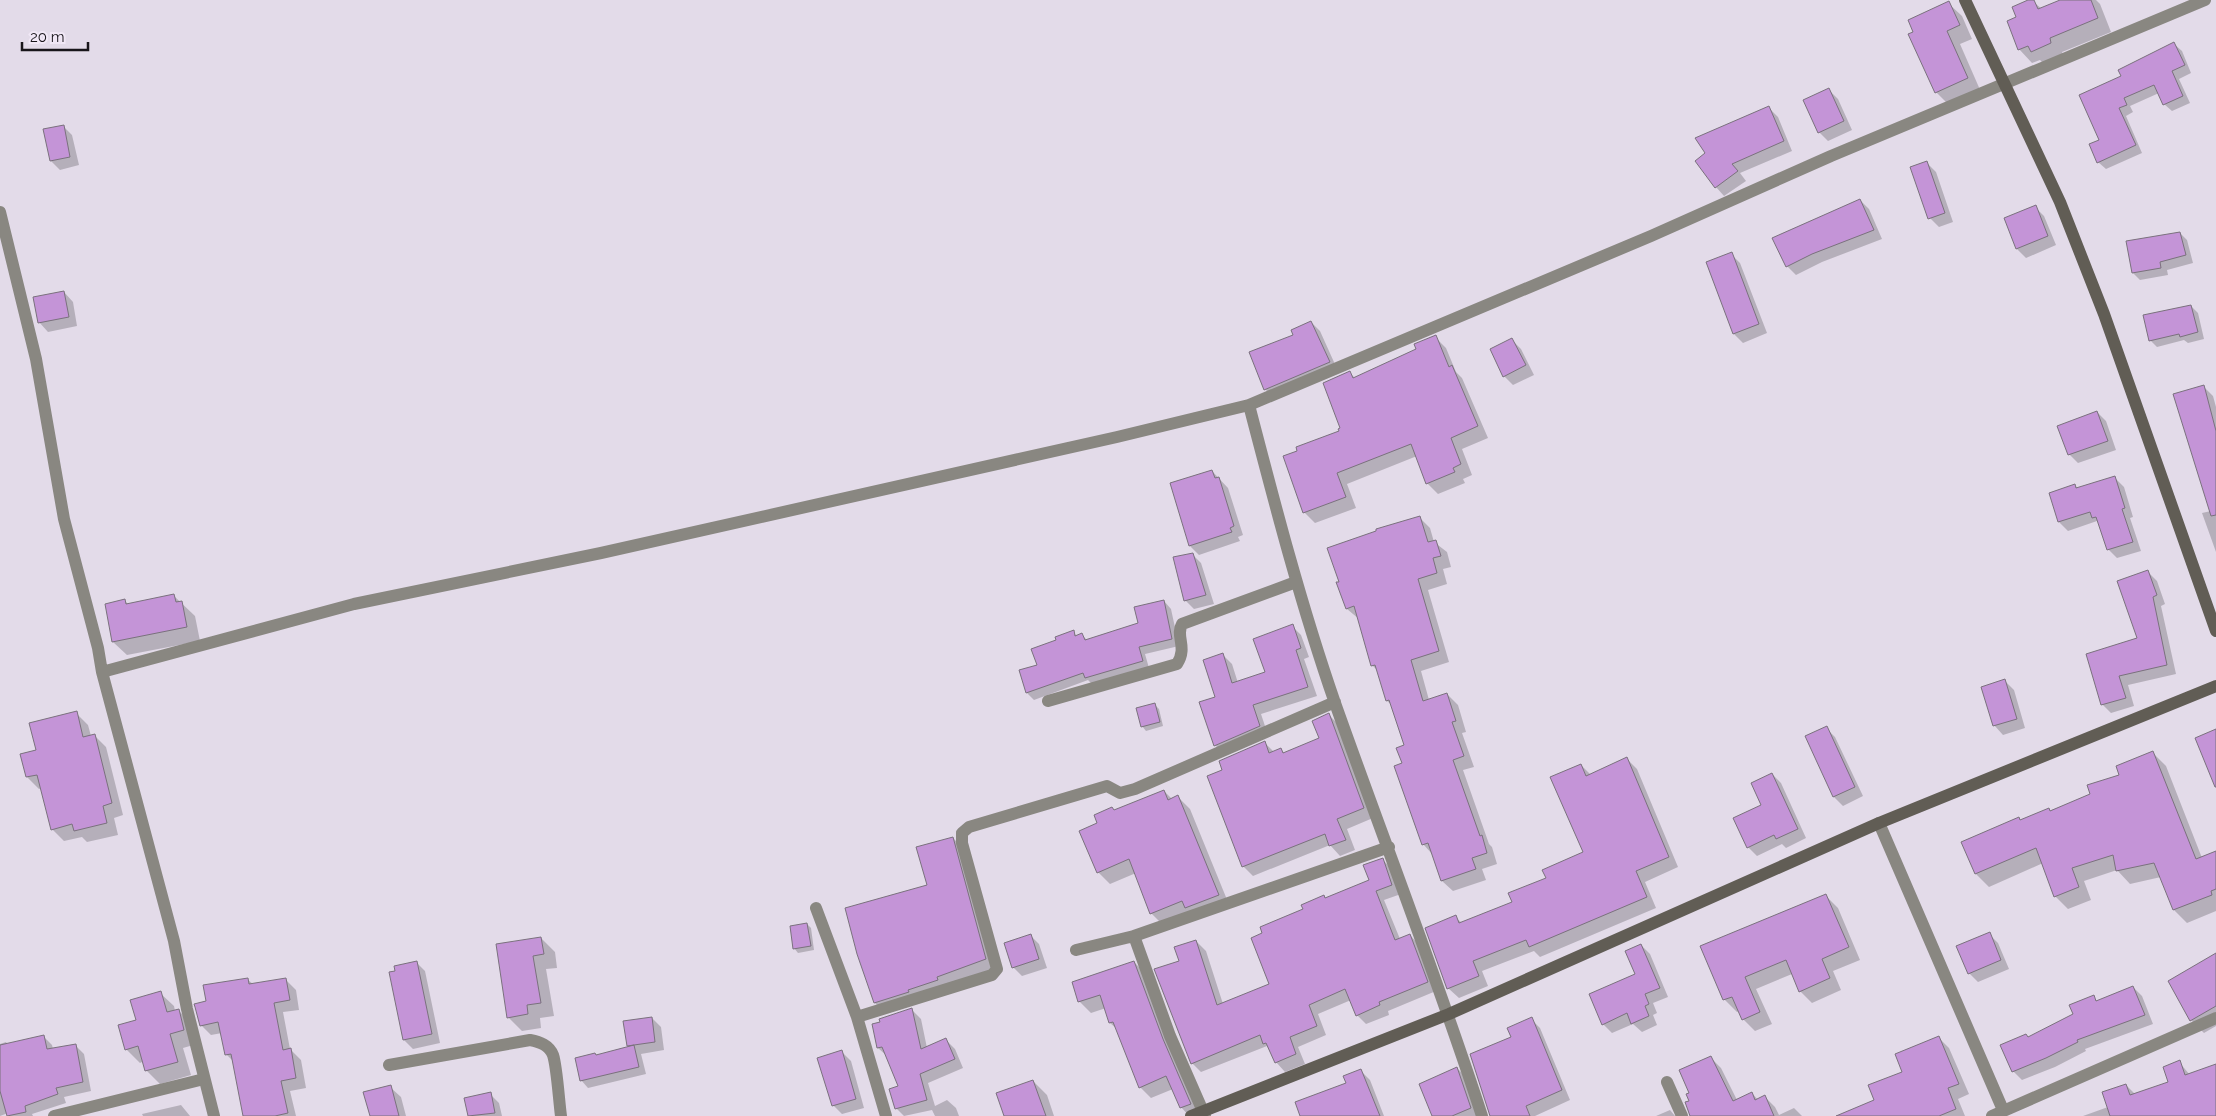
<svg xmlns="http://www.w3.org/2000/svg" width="2216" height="1116" font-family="Raleway,sans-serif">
	<rect width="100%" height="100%" fill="#e3dbe9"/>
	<path fill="#0003" d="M 2031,0 L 2042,9 L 2063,0 L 2096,0 L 2100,4 L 2111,32 L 2062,52 L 2064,57 L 2045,65 L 2040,60 L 2032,63 L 2019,49 L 2018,18 Z
		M 1948,3 L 1962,16 L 1972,39 L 1960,44 L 1981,92 L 1950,106 L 1936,92 Z
		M 2174,44 L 2182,51 L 2191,73 L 2179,79 L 2190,103 L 2172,111 L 2164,104 L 2159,93 L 2130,106 L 2133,112 L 2126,116 L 2142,153 L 2106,169 L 2098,162 L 2101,140 L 2122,77 Z
		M 1829,90 L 1838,99 L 1852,130 L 1828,141 L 1819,132 Z
		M 1769,108 L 1778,117 L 1792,151 L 1740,173 L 1746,181 L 1724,196 L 1716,187 Z
		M 63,126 L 72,135 L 79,165 L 60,170 L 51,161 Z
		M 1927,163 L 1936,172 L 1953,222 L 1939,227 L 1930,218 Z
		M 1860,200 L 1869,209 L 1882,239 L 1822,262 L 1796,275 L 1787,266 Z
		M 2035,207 L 2044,216 L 2056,245 L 2026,258 L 2017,249 L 2005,219 Z
		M 2180,233 L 2187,240 L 2193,263 L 2167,270 L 2168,275 L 2140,280 L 2133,273 Z
		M 1731,254 L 1740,263 L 1767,333 L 1743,343 L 1734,334 L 1707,263 Z
		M 64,292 L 73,302 L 77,326 L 48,332 L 39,322 Z
		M 2191,306 L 2198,313 L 2204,339 L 2188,343 L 2184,340 L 2157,347 L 2150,340 Z
		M 1311,322 L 1320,331 L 1338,371 L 1274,398 L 1265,389 L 1295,336 Z
		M 1435,337 L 1446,348 L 1456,372 L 1462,378 L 1488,438 L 1462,449 L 1472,475 L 1463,479 L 1465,483 L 1438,494 L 1427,483 L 1417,456 L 1347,484 L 1356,508 L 1315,523 L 1304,512 L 1341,432 L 1350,373 L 1355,378 L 1418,349 Z
		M 1512,340 L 1521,349 L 1534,375 L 1513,385 L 1504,376 Z
		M 2204,387 L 2213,396 L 2216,407 L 2216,552 L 2202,513 L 2211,511 Z
		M 2097,412 L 2106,421 L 2116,450 L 2078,463 L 2069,454 Z
		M 1212,471 L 1228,488 L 1243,535 L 1238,537 L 1240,541 L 1199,555 L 1190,546 Z
		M 2115,478 L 2124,487 L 2133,517 L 2130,518 L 2141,551 L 2117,558 L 2108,549 L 2100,525 L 2097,521 L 2068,531 L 2059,522 L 2050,493 L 2075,485 L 2078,489 Z
		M 1419,517 L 1430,528 L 1434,542 L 1447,552 L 1451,567 L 1443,569 L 1447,584 L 1428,590 L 1449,662 L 1421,671 L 1429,700 L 1447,694 L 1458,705 L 1466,732 L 1462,733 L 1474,767 L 1463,770 L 1489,844 L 1492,847 L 1497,864 L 1482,869 L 1486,880 L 1453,891 L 1442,881 L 1433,855 L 1423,844 L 1403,763 L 1406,746 L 1392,705 L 1387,701 L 1378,671 L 1372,665 L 1359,619 L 1347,609 Z
		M 1192,554 L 1201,563 L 1214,604 L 1194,609 L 1185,600 Z
		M 2148,572 L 2157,581 L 2165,604 L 2161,606 L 2176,674 L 2128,685 L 2134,706 L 2111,713 L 2102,704 L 2138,639 Z
		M 174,596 L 195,616 L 200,641 L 127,655 L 113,642 L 125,601 L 129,605 Z
		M 1164,601 L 1171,609 L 1179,646 L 1145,654 L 1149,668 L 1093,685 L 1088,680 L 1034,700 L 1027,693 L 1021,670 L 1038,665 L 1058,641 L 1073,632 L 1078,637 L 1082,635 L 1087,640 L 1140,624 Z
		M 1292,626 L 1301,635 L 1309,657 L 1304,659 L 1317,696 L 1261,714 L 1268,735 L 1224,754 L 1215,745 L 1216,697 L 1223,655 L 1232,664 L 1238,683 L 1267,673 Z
		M 2005,681 L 2014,690 L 2025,728 L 2003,735 L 1994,725 Z
		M 1155,705 L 1159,709 L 1163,726 L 1146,731 L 1142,726 Z
		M 76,713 L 88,725 L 91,736 L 94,735 L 106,747 L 123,815 L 114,818 L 118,835 L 87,842 L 82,837 L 64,841 L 52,829 L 42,788 L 39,789 L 27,777 L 37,751 Z
		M 1329,715 L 1339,725 L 1373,818 L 1347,829 L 1355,850 L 1340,856 L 1330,845 L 1253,876 L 1243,866 L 1224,771 L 1265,743 L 1274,752 L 1281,749 L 1285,754 L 1320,739 Z
		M 1826,728 L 1835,737 L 1863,796 L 1843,806 L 1834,797 L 1807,737 Z
		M 2153,753 L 2166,766 L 2202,858 L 2216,852 L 2216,911 L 2187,923 L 2174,910 L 2161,877 L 2130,884 L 2117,870 L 2084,881 L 2091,900 L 2068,909 L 2055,896 L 2043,863 L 1989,887 L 1976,874 L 1963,843 L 2092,795 Z
		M 1627,759 L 1637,769 L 1678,867 L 1645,882 L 1656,908 L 1540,957 L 1534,951 L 1482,971 L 1488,986 L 1459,998 L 1448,988 L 1455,917 L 1462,923 L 1513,903 L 1585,853 L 1581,765 L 1591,775 Z
		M 1772,774 L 1781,783 L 1806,838 L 1786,848 L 1782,844 L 1757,856 L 1748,847 Z
		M 1164,791 L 1172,799 L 1178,797 L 1190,809 L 1230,907 L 1163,925 L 1151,913 L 1136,873 L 1110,884 L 1098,872 L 1099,824 L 1115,811 Z
		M 953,838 L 963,848 L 995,969 L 885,1013 L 875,1003 Z
		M 1382,859 L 1392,869 L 1401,894 L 1384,900 L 1400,939 L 1410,935 L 1419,945 L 1436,991 L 1388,1011 L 1389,1015 L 1366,1024 L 1357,1015 L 1351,1000 L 1318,1014 L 1326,1035 L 1298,1047 L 1305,1064 L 1285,1072 L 1276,1062 L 1267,1046 L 1201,1072 L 1192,1063 L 1180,961 L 1196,941 L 1206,951 L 1223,1004 L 1271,985 L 1264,934 L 1324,897 L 1326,899 L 1371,881 Z
		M 1826,896 L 1838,908 L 1860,960 L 1833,971 L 1841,990 L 1812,1003 L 1800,991 L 1792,974 L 1756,989 L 1772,1024 L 1755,1031 L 1743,1019 L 1739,1011 L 1737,1012 L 1724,999 L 1702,947 Z
		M 807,924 L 811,928 L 814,950 L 798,953 L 794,948 Z
		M 1989,934 L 1998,943 L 2009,969 L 1978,982 L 1969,973 Z
		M 1030,935 L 1039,944 L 1047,968 L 1022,976 L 1013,967 Z
		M 541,938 L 555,952 L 557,968 L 546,969 L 554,1016 L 540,1018 L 541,1028 L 522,1031 L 508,1017 L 497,945 Z
		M 1641,945 L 1650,954 L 1668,997 L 1653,1003 L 1657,1013 L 1653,1015 L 1657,1025 L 1642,1032 L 1633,1024 L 1612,1033 L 1603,1024 L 1636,974 Z
		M 2216,955 L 2216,1026 L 2204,1033 L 2191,1020 Z
		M 416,962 L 425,971 L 440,1043 L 413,1049 L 404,1040 L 396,972 Z
		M 1134,962 L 1145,973 L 1201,1115 L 1189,1116 L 1181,1107 L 1173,1089 L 1151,1098 L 1140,1087 L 1117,1029 L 1110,1023 L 1106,1008 L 1091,1013 L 1079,1001 Z
		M 248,980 L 253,984 L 286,980 L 296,990 L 299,1010 L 283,1012 L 290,1049 L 301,1060 L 306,1088 L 290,1091 L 296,1116 L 245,1116 L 233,1061 L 226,1054 L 222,1033 L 211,1035 L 201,1025 L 207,1002 Z
		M 2133,987 L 2142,996 L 2153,1024 L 2085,1049 L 2086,1051 L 2055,1067 L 2022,1080 L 2013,1071 L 2029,1038 L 2074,1014 L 2093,997 L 2098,1002 Z
		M 160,993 L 174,1006 L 175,1011 L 178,1010 L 192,1024 L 197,1044 L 183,1048 L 191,1075 L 160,1084 L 146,1070 L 144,1061 L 140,1063 L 126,1049 L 138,1021 Z
		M 912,1010 L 921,1019 L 927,1048 L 946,1040 L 955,1049 L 963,1068 L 928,1083 L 935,1106 L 947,1100 L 956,1108 L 959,1116 L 935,1116 L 932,1110 L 904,1116 L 896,1108 L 900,1087 L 888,1057 L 878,1048 L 873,1025 Z
		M 652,1018 L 661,1027 L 664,1050 L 641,1054 L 646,1074 L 588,1088 L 581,1080 L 630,1047 L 628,1046 Z
		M 1531,1019 L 1540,1028 L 1570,1100 L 1535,1116 L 1491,1116 L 1513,1037 Z
		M 44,1037 L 52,1045 L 53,1049 L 75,1045 L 84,1054 L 91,1091 L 64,1097 L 66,1103 L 32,1114 L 33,1116 L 8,1116 L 8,1113 L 0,1116 L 0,1044 L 6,1042 L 8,1045 Z
		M 1939,1038 L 1949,1048 L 1969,1094 L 1958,1099 L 1965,1116 L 1854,1116 L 1876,1100 Z
		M 842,1052 L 851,1061 L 864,1108 L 842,1114 L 833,1105 Z
		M 1711,1058 L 1721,1068 L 1737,1100 L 1752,1093 L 1758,1100 L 1765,1097 L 1775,1107 L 1779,1115 L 1794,1108 L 1802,1116 L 1690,1116 L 1691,1101 Z
		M 2179,1062 L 2190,1075 L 2216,1066 L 2216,1116 L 2083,1116 L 2108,1107 L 2126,1085 L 2135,1094 L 2170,1083 Z
		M 1457,1068 L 1466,1077 L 1479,1116 L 1432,1116 Z
		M 1361,1071 L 1370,1080 L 1384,1116 L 1301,1116 L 1348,1084 Z
		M 1033,1081 L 1047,1095 L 1054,1116 L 1006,1116 Z
		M 390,1087 L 401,1097 L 406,1116 L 371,1116 Z
		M 490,1094 L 499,1103 L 502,1116 L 469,1116 L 465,1099 Z
		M 181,1105 L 190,1116 L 143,1116 L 142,1114 Z
		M 1670,1110 L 1675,1116 L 1656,1116 Z"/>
	<path fill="#c494d7" stroke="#7a717d" d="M 2028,0 L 2034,0 L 2038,9 L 2060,0 L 2091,0 L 2098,18 L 2050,38 L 2051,43 L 2031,52 L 2028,46 L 2018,50 L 2007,21 L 2016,17 L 2012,7 Z
		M 1949,1 L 1960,25 L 1947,31 L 1968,78 L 1935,93 L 1908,34 L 1913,32 L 1908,20 Z
		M 2174,42 L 2185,65 L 2172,71 L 2183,96 L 2163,105 L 2154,85 L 2124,98 L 2127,105 L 2119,108 L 2136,145 L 2097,163 L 2089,144 L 2099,140 L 2079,95 L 2121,76 L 2118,70 Z
		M 1829,88 L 1844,121 L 1818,133 L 1803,100 Z
		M 1769,106 L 1784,141 L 1732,164 L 1738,171 L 1715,188 L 1695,161 L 1705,153 L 1695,138 Z
		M 64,125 L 70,157 L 50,161 L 43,129 Z
		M 1927,161 L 1945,213 L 1928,219 L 1910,167 Z
		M 1860,199 L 1874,230 L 1812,254 L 1786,267 L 1772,238 Z
		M 2036,205 L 2048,236 L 2016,249 L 2004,218 Z
		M 2180,232 L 2186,255 L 2160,262 L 2161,268 L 2132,273 L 2126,241 Z
		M 1732,252 L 1759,324 L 1733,334 L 1706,262 Z
		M 64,291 L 69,317 L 38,323 L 33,297 Z
		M 2191,305 L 2198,332 L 2180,337 L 2179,334 L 2149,341 L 2143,315 Z
		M 1311,321 L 1330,362 L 1264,390 L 1249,352 L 1293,335 L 1291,330 Z
		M 1436,335 L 1449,367 L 1452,365 L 1478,426 L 1451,438 L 1461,464 L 1453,468 L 1455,472 L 1426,484 L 1411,444 L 1337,473 L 1346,497 L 1303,513 L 1283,456 L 1297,451 L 1296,447 L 1339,431 L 1338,429 L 1340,428 L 1323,383 L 1350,371 L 1353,378 L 1416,349 L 1414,344 Z
		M 1512,338 L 1526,365 L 1503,377 L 1490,349 Z
		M 2204,385 L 2216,431 L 2216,515 L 2211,516 L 2173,394 Z
		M 2097,411 L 2108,441 L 2068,455 L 2057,426 Z
		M 1212,470 L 1215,478 L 1219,477 L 1234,526 L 1230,528 L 1232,532 L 1189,546 L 1170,483 Z
		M 2115,476 L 2125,508 L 2122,509 L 2133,542 L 2107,550 L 2096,517 L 2092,518 L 2090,512 L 2058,522 L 2049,493 L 2075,484 L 2076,488 Z
		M 1420,516 L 1428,542 L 1436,540 L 1441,556 L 1433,558 L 1437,573 L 1418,579 L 1439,651 L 1411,660 L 1423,701 L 1447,693 L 1456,721 L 1452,722 L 1464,756 L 1453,760 L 1480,836 L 1482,835 L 1487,853 L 1472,858 L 1476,869 L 1441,881 L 1428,843 L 1422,845 L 1394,766 L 1402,763 L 1396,748 L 1404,745 L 1389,700 L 1386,701 L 1375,665 L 1371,666 L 1354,606 L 1346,609 L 1336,582 L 1339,582 L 1327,548 L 1376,531 L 1376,529 Z
		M 1193,553 L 1206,595 L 1184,601 L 1173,557 Z
		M 2148,570 L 2157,595 L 2153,597 L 2167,665 L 2119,676 L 2126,698 L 2101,705 L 2086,654 L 2137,638 L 2117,581 Z
		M 174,594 L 176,602 L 182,601 L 187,627 L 112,642 L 105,604 L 125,599 L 126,604 Z
		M 1164,600 L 1172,639 L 1139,647 L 1143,661 L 1085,678 L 1083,673 L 1026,693 L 1019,670 L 1037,665 L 1031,649 L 1056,640 L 1055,637 L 1074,630 L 1075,636 L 1082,633 L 1085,640 L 1138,623 L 1134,607 Z
		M 1293,624 L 1301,648 L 1296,650 L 1308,687 L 1253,705 L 1260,726 L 1214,746 L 1199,702 L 1215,697 L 1203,660 L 1223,653 L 1232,683 L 1265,672 L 1253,639 Z
		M 2005,679 L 2017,719 L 1993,726 L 1981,687 Z
		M 1155,703 L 1160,722 L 1141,727 L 1136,708 Z
		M 77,711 L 83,737 L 95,734 L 112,803 L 103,806 L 107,823 L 74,831 L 72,824 L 51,830 L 37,775 L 26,777 L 20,754 L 36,750 L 29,723 Z
		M 1329,713 L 1364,808 L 1337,819 L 1346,840 L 1329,846 L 1325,834 L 1242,867 L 1207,776 L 1222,770 L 1219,761 L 1265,741 L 1269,753 L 1281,748 L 1283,753 L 1319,738 L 1312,721 Z
		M 1827,726 L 1855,787 L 1833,797 L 1805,736 Z
		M 2216,729 L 2216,787 L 2215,787 L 2195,738 Z
		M 2153,751 L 2196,859 L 2216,851 L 2216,889 L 2211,891 L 2212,895 L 2173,910 L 2154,863 L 2116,871 L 2113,855 L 2072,868 L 2079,887 L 2054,897 L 2036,848 L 1975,874 L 1961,842 L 2019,817 L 2020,820 L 2049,808 L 2050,811 L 2090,794 L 2087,785 L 2119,775 L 2116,766 Z
		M 1627,757 L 1669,857 L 1636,871 L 1647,897 L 1529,947 L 1526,940 L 1473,961 L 1479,976 L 1447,989 L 1425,928 L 1456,915 L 1459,923 L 1512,902 L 1508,893 L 1546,878 L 1542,870 L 1583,852 L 1550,777 L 1581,764 L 1586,776 Z
		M 1772,773 L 1798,829 L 1776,839 L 1774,835 L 1747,848 L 1733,818 L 1761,805 L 1751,783 Z
		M 1164,790 L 1168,800 L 1178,795 L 1219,895 L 1185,908 L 1182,901 L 1150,914 L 1129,859 L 1097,873 L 1079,831 L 1097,823 L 1094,815 L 1112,807 L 1114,810 Z
		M 953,837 L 986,959 L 937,977 L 938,980 L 908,990 L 909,992 L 874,1003 L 857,954 L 845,908 L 927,885 L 916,847 Z
		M 1383,858 L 1392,885 L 1376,891 L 1395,940 L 1410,934 L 1428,982 L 1379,1002 L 1380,1005 L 1356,1016 L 1345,989 L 1309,1005 L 1317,1026 L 1290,1037 L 1296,1054 L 1275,1063 L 1266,1043 L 1263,1044 L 1260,1035 L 1191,1064 L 1154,969 L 1179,961 L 1174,947 L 1196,940 L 1217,1005 L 1269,984 L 1251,938 L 1262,933 L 1260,927 L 1303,909 L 1301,905 L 1324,895 L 1325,898 L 1369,880 L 1363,865 Z
		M 1826,894 L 1849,947 L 1822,959 L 1830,978 L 1799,992 L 1786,960 L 1745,977 L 1760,1012 L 1742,1020 L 1732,997 L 1723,1000 L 1700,946 Z
		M 807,923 L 811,946 L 793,949 L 790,926 Z
		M 1990,932 L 2001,960 L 1968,974 L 1956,946 Z
		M 1031,934 L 1039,959 L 1012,968 L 1004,943 Z
		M 541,937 L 544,954 L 533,956 L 541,1003 L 527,1005 L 528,1014 L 507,1018 L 496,944 Z
		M 1641,944 L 1660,988 L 1645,994 L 1649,1004 L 1645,1006 L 1649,1016 L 1631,1024 L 1627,1013 L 1602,1025 L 1589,994 L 1635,974 L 1625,951 Z
		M 2216,953 L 2216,1006 L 2190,1021 L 2168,981 Z
		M 417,961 L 432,1034 L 403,1040 L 389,972 L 395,971 L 394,966 Z
		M 1134,961 L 1163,1039 L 1191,1104 L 1180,1108 L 1166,1076 L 1139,1088 L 1113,1022 L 1109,1023 L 1100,995 L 1078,1002 L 1072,982 Z
		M 248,978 L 249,984 L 286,978 L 290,1000 L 274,1003 L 283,1050 L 291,1048 L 296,1078 L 281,1081 L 288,1113 L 275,1116 L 243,1116 L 231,1054 L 225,1055 L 218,1022 L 200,1026 L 195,1007 L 194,1004 L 206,1001 L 203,985 Z
		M 2133,986 L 2145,1015 L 2077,1040 L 2078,1042 L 2046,1058 L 2012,1072 L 2000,1045 L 2026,1034 L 2028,1037 L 2073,1014 L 2069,1005 L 2094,995 L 2096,1001 Z
		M 161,991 L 167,1012 L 179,1009 L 184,1030 L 170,1034 L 178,1062 L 145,1071 L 138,1046 L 125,1050 L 118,1025 L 136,1020 L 130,1000 Z
		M 912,1008 L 921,1049 L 946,1038 L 955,1059 L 920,1074 L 927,1100 L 895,1109 L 889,1089 L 898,1086 L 882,1047 L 877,1048 L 872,1024 L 880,1022 L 879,1019 Z
		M 652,1017 L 655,1042 L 627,1046 L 623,1021 Z
		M 1532,1017 L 1562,1090 L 1526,1106 L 1530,1116 L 1490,1116 L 1470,1054 L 1511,1037 L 1507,1028 Z
		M 44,1035 L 47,1049 L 76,1044 L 83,1082 L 56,1088 L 58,1094 L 25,1106 L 26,1112 L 7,1116 L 0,1091 L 0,1045 Z
		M 1939,1036 L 1959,1084 L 1948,1088 L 1956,1109 L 1939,1116 L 1836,1116 L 1874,1100 L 1868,1085 L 1902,1072 L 1895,1054 Z
		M 634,1045 L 639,1067 L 580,1081 L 575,1058 L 595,1053 L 596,1055 Z
		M 842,1050 L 856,1099 L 832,1106 L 817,1058 Z
		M 1711,1056 L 1733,1101 L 1752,1092 L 1755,1100 L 1765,1095 L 1774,1116 L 1690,1116 L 1685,1102 L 1689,1101 L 1686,1094 L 1689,1093 L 1679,1070 Z
		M 2180,1060 L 2185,1075 L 2216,1064 L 2216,1116 L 2110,1116 L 2102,1092 L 2126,1084 L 2130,1095 L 2168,1082 L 2163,1067 Z
		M 1457,1067 L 1471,1108 L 1452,1116 L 1432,1116 L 1419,1084 Z
		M 1361,1069 L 1380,1116 L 1300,1116 L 1295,1102 L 1346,1083 L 1343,1076 Z
		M 1033,1080 L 1046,1116 L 1004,1116 L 996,1093 Z
		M 391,1085 L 399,1116 L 370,1116 L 363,1092 Z
		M 491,1092 L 495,1113 L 468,1116 L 464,1098 Z"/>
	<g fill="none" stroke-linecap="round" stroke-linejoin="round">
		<path stroke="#898781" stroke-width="12" d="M 54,1116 L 204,1079"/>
		<path stroke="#898781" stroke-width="12" d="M 0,212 L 36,359 L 64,519 L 98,648 L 102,672 L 174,941 L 187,1009 L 214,1116
			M 1249,405 C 1275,505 1301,605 1335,703 C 1384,841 1437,977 1482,1116
			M 102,672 L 354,604 L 601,553 L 1117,437 L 1249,405 L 1651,236 L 1831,156 L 2205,0
			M 1048,701 L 1177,664 C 1188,647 1175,636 1182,624 L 1296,582
			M 1879,823 L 2003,1110
			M 816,908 L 857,1017 L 886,1116
			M 1076,950 L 1134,936
			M 857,1017 L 992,975 L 997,969 L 962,843 L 962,833 L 969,827 L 1107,786 L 1120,793 L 1135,789 L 1335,702
			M 389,1065 L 530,1040 C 540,1042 549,1045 553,1055 C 557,1067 559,1102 561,1116
			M 1667,1082 L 1682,1116
			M 1205,1116 L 1170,1036 L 1134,936 L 1389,847
			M 1992,1116 L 2216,1018"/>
		<path stroke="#615d55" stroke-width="12" d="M 1965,0 L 2060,202 L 2104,314 L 2216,631
			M 1191,1116 L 1449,1014 L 1879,823 L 2216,686"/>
	</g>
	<path d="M22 42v8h66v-8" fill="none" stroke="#18151a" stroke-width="2.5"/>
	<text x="30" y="42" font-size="15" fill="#18151a" stroke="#f1e8f6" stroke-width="4" paint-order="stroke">20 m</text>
</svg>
